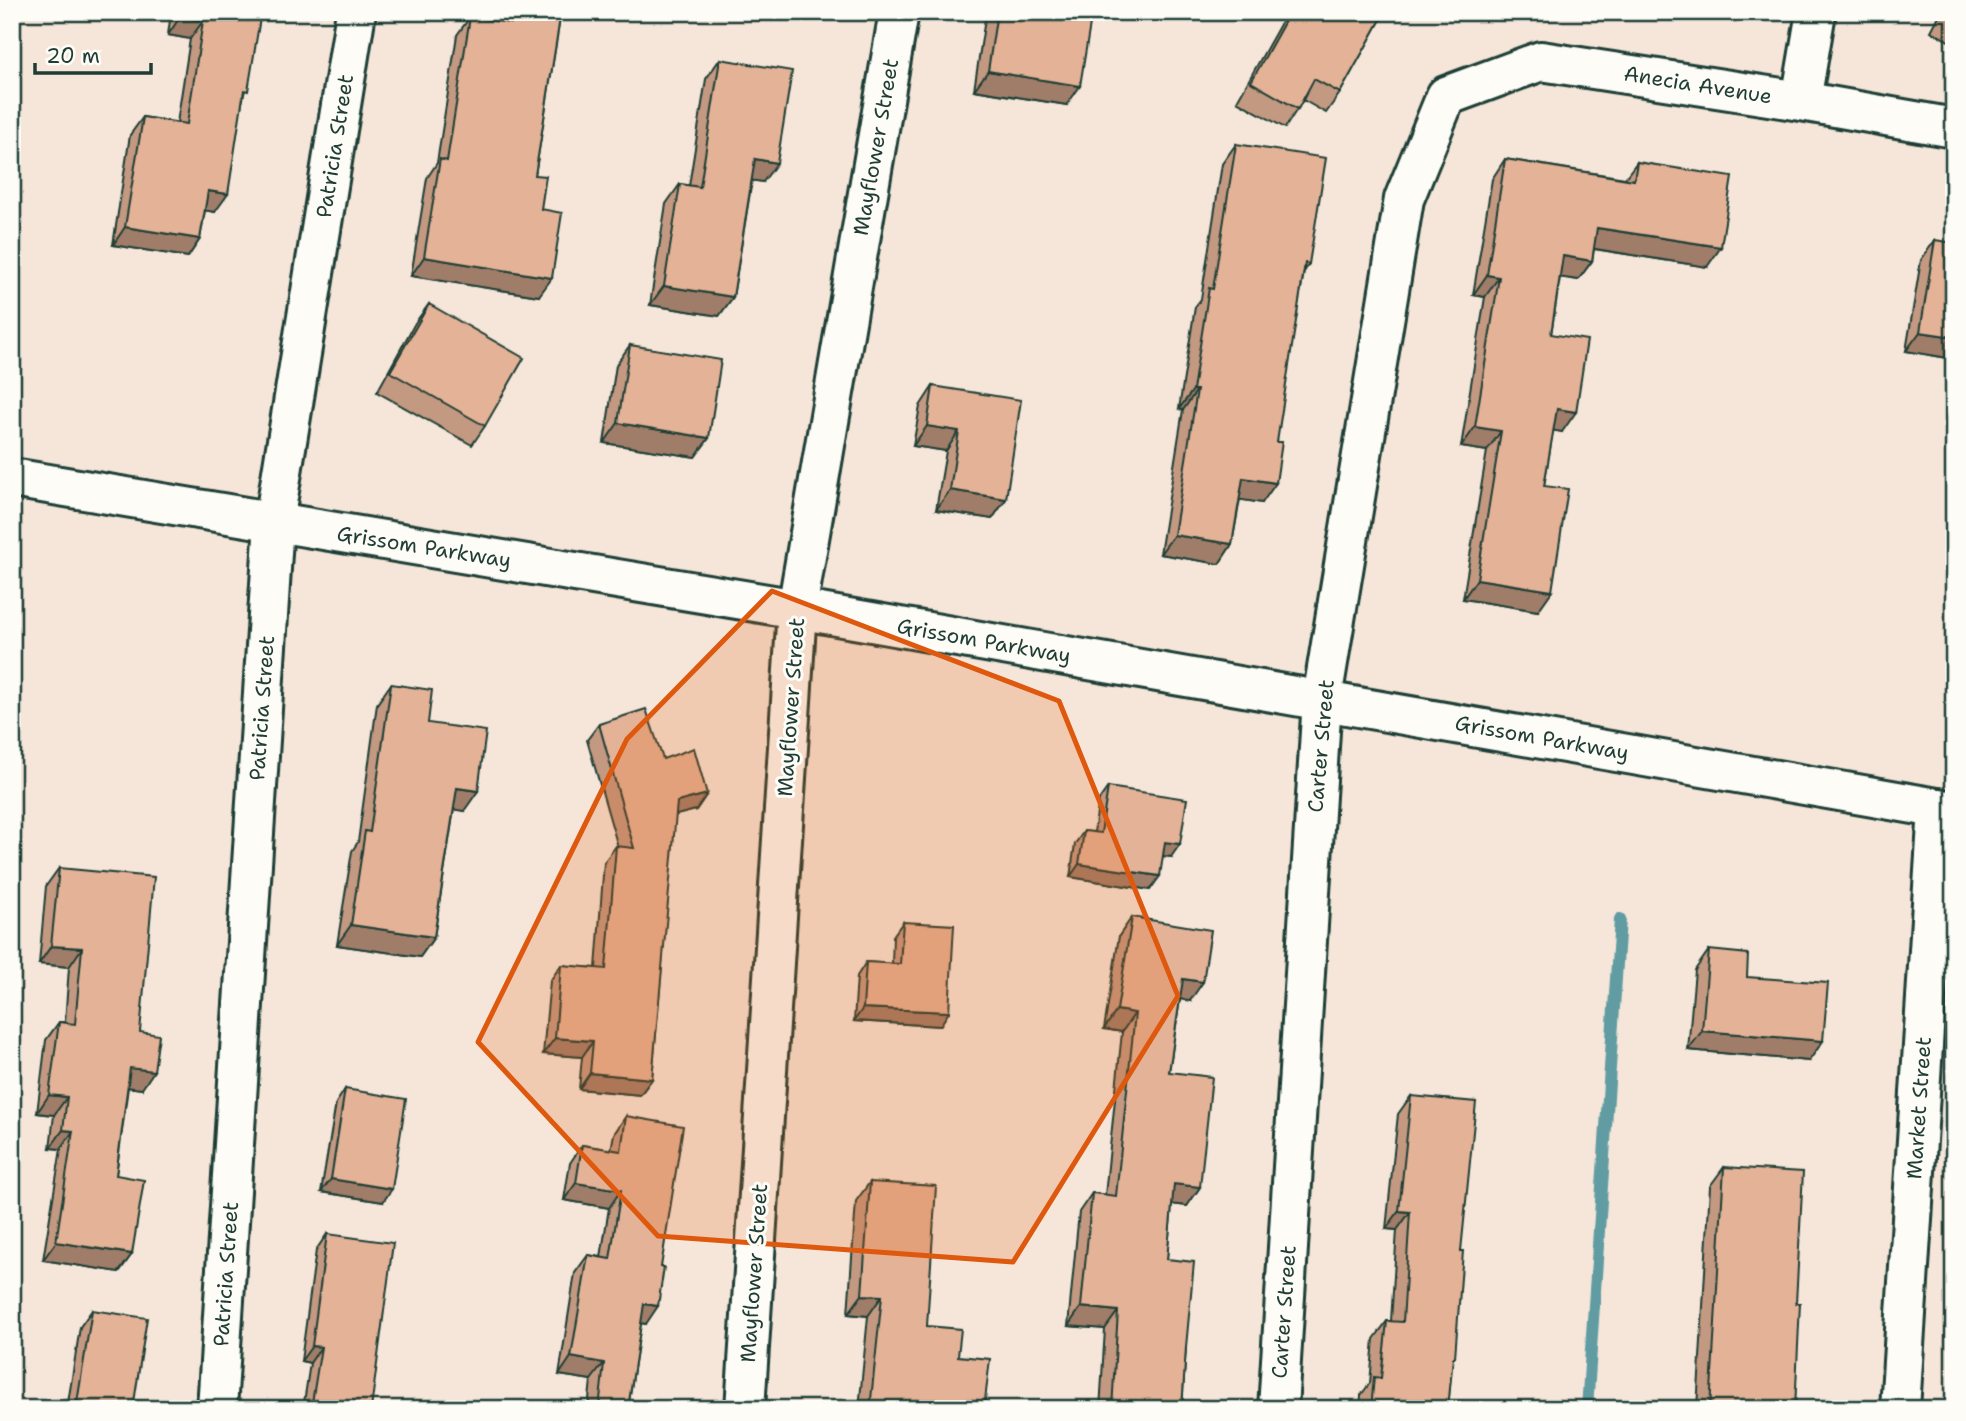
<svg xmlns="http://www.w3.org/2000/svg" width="1966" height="1421" font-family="'Shantell Sans',sans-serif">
	<rect width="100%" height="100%" fill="#f6e6da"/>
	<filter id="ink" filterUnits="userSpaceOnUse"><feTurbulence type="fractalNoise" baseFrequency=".0143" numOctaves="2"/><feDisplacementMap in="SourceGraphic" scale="14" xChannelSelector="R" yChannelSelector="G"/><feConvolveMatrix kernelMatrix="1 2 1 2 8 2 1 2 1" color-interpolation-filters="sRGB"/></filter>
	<g filter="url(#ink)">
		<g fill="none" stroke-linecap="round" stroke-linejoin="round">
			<path stroke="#619ca2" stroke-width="12" d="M 1587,1409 L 1620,919"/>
			<g stroke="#1f3d34" stroke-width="44">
				<path id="minor" d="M 1801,101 L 1816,12
					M 217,1409 L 274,522 L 356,12
					M 745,1409 L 797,609 L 899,12
					M 1278,1409 L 1322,699 L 1404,199 L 1446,96 L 1541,61 L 1801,101 L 1954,128
					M 1900,1409 L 1938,808"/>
			</g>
			<g stroke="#1f3d34" stroke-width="44">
				<path id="secondary" d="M 12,478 L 797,609 L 1954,811"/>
			</g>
			<use href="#minor" stroke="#fdfcf7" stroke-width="38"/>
			<use href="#secondary" stroke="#fdfcf7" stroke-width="38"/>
		</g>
		<path fill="#c49981" stroke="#1f3d34" stroke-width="2" d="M 171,12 L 261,12 L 243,99 L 215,212 L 205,210 L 200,239 L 188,257 L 113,245 L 130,135 L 143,117 L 177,123 L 190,39 L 168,35 Z
			M 503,12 L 561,12 L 535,175 L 541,209 L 539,296 L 411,276 L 427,178 L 437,163 L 457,35 L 470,17 L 501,22 Z
			M 986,12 L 1092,12 L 1067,105 L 974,90 Z
			M 1287,12 L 1385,12 L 1340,93 L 1326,113 L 1303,100 L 1285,128 L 1237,101 Z
			M 1941,12 L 1954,12 L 1954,44 L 1931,31 Z
			M 720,59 L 763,182 L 752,180 L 733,297 L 719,316 L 650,305 L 666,204 L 680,184 L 689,186 L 706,79 Z
			M 1236,144 L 1309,264 L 1304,272 L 1262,503 L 1240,499 L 1232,544 L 1219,564 L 1160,554 L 1183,410 L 1179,409 L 1195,307 L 1201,299 L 1222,164 Z
			M 1505,159 L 1625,178 L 1637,162 L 1707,267 L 1594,249 L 1592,261 L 1578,280 L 1560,277 L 1551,334 L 1562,432 L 1553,430 L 1544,486 L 1538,611 L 1463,599 L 1487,451 L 1461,447 L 1485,297 L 1473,295 L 1492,179 Z
			M 1935,240 L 1954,359 L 1906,351 L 1921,260 Z
			M 429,304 L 485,426 L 472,445 L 377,392 L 415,323 Z
			M 630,345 L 709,438 L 695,457 L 604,443 L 616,365 Z
			M 933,386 L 1006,499 L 992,519 L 936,510 L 946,451 L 913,446 L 920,406 Z
			M 391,684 L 428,723 L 464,811 L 454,809 L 434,937 L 420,957 L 337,945 L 352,851 L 358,842 L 377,704 Z
			M 599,724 L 663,759 L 707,794 L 696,810 L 675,815 L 652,1079 L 640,1095 L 579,1089 L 582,1057 L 543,1054 L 550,981 L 561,965 L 596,968 L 604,862 L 616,846 L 618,847 L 587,740 Z
			M 1108,787 L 1171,857 L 1163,856 L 1150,890 L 1070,877 L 1075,844 L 1084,831 L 1094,832 L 1099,800 Z
			M 59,868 L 140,1032 L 142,1089 L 128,1087 L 116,1175 L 132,1254 L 119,1272 L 43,1260 L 61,1149 L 50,1148 L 54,1115 L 37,1113 L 46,1040 L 59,1022 L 65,1022 L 69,967 L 39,964 L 46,886 Z
			M 1132,917 L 1190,1001 L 1180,999 L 1169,1072 L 1200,1187 L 1187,1206 L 1172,1204 L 1167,1259 L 1186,1347 L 1182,1409 L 1100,1409 L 1105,1329 L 1068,1326 L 1079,1212 L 1092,1193 L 1105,1195 L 1122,1032 L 1104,1029 L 1119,936 Z
			M 903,922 L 940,1026 L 854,1021 L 857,976 L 866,962 L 892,964 L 893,936 Z
			M 1709,950 L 1747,977 L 1809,1061 L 1688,1050 L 1695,970 Z
			M 345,1089 L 383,1202 L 321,1192 L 336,1103 Z
			M 1411,1096 L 1461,1251 L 1448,1409 L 1360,1409 L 1361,1395 L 1370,1383 L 1374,1339 L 1387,1321 L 1391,1321 L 1397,1230 L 1386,1229 L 1398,1114 Z
			M 626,1116 L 646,1324 L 641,1323 L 629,1402 L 653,1409 L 588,1409 L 591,1380 L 559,1375 L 575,1273 L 588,1255 L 601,1257 L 609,1208 L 564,1200 L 570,1163 L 582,1145 L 611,1150 L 614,1134 Z
			M 1724,1167 L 1796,1303 L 1795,1409 L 1697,1409 L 1710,1186 Z
			M 870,1182 L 927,1326 L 958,1356 L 984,1409 L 859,1409 L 868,1316 L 848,1314 L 856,1201 Z
			M 327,1234 L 371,1409 L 303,1409 L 310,1363 L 301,1361 L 316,1250 Z
			M 92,1310 L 133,1409 L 67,1409 L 80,1327 Z"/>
		<path fill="#a07d69" stroke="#1f3d34" stroke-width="2" d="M 180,17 L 203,21 L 190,39 L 168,35 Z
			M 988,71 L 1080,86 L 1067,105 L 974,90 Z
			M 755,159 L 777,163 L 763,182 L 741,179 Z
			M 208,191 L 228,194 L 215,212 L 195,209 Z
			M 125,227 L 200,239 L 188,257 L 113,245 Z
			M 1597,228 L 1721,247 L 1707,267 L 1583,247 Z
			M 1563,256 L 1592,261 L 1578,280 L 1550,276 Z
			M 424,257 L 552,278 L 539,296 L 411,276 Z
			M 1487,275 L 1499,277 L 1485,297 L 1473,295 Z
			M 664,286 L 733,297 L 719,316 L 650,305 Z
			M 1920,332 L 1954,337 L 1954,359 L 1906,351 Z
			M 1193,390 L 1197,390 L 1183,410 L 1179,409 Z
			M 1557,409 L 1576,412 L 1562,432 L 1543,429 Z
			M 618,423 L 709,438 L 695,457 L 604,443 Z
			M 927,426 L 959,431 L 946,451 L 913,446 Z
			M 1475,427 L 1501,431 L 1487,451 L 1461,447 Z
			M 1243,478 L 1276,483 L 1262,503 L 1229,498 Z
			M 950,490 L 1006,499 L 992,519 L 936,510 Z
			M 1174,535 L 1232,544 L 1219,564 L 1160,554 Z
			M 1477,579 L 1552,591 L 1538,611 L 1463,599 Z
			M 457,788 L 478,791 L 464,811 L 443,808 Z
			M 707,794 L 696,810 L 665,818 L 677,802 Z
			M 1165,842 L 1180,844 L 1171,857 L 1156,855 Z
			M 1079,864 L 1160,876 L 1150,890 L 1070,877 Z
			M 351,925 L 434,937 L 420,957 L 337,945 Z
			M 51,946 L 82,948 L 69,967 L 39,964 Z
			M 1183,979 L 1203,982 L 1190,1001 L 1170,997 Z
			M 863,1008 L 949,1012 L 940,1026 L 854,1021 Z
			M 1117,1010 L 1135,1013 L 1122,1032 L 1104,1029 Z
			M 1702,1031 L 1823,1041 L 1809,1061 L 1688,1050 Z
			M 555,1038 L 593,1041 L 582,1057 L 543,1054 Z
			M 130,1068 L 154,1071 L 142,1089 L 117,1086 Z
			M 590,1073 L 652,1079 L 640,1095 L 579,1089 Z
			M 49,1095 L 67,1097 L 54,1115 L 37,1113 Z
			M 63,1130 L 73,1131 L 61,1149 L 50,1148 Z
			M 331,1179 L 392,1189 L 383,1202 L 321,1192 Z
			M 576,1183 L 621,1190 L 609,1208 L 564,1200 Z
			M 1174,1184 L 1200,1187 L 1187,1206 L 1161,1203 Z
			M 1399,1211 L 1410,1212 L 1397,1230 L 1386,1229 Z
			M 56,1242 L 132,1254 L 119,1272 L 43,1260 Z
			M 862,1295 L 882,1296 L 868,1316 L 848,1314 Z
			M 644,1304 L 658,1306 L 646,1324 L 632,1322 Z
			M 1081,1307 L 1118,1311 L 1105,1329 L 1068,1326 Z
			M 312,1346 L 321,1347 L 310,1363 L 301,1361 Z
			M 571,1357 L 604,1363 L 591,1380 L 559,1375 Z"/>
		<path fill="#e4b296" stroke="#1f3d34" stroke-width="2" d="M 12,12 L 16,12 L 12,37 Z
			M 181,12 L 261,12 L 248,91 L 244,90 L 228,194 L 208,191 L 200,239 L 125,227 L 143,117 L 187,124 L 203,21 L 180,17 Z
			M 512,12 L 561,12 L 535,175 L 546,176 L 541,209 L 562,213 L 552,278 L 424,257 L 440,159 L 447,161 L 470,17 L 511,23 Z
			M 997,12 L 1092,12 L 1080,86 L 988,71 Z
			M 1290,12 L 1385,12 L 1340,93 L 1314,79 L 1298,109 L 1251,82 Z
			M 1946,12 L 1954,12 L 1954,16 Z
			M 720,59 L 792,71 L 777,163 L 755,159 L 733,297 L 664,286 L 680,184 L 700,187 Z
			M 1236,144 L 1326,158 L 1309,264 L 1305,263 L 1277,442 L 1282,442 L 1276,483 L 1243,478 L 1232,544 L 1174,535 L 1197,390 L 1193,390 L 1209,288 L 1213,289 Z
			M 1505,159 L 1634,180 L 1637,162 L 1732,177 L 1721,247 L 1597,228 L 1592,261 L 1563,256 L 1551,334 L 1587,340 L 1576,412 L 1557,409 L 1544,486 L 1568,489 L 1552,591 L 1477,579 L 1501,431 L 1475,427 L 1499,277 L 1487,275 Z
			M 1935,240 L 1954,243 L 1954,337 L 1920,332 Z
			M 429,304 L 524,358 L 485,426 L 390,372 Z
			M 630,345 L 721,360 L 709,438 L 618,423 Z
			M 933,386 L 1021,400 L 1006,499 L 950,490 L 959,431 L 927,426 Z
			M 391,684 L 432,690 L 428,723 L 486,731 L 478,791 L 457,788 L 434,937 L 351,925 L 365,831 L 370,832 Z
			M 646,709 L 663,759 L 694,748 L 707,794 L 677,802 L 652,1079 L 590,1073 L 593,1041 L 555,1038 L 561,965 L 606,969 L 616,846 L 634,848 L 599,724 Z
			M 1108,787 L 1187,799 L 1180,844 L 1165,842 L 1160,876 L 1079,864 L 1084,831 L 1101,833 Z
			M 59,868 L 154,877 L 140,1032 L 159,1035 L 154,1071 L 130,1068 L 116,1175 L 144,1180 L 132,1254 L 56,1242 L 73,1131 L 63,1130 L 67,1097 L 49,1095 L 59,1022 L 75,1024 L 82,948 L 51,946 Z
			M 1132,917 L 1211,930 L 1203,982 L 1183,979 L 1169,1072 L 1212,1077 L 1200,1187 L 1174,1184 L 1167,1259 L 1194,1262 L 1186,1347 L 1182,1409 L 1112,1409 L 1118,1311 L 1081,1307 L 1092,1193 L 1116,1196 L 1135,1013 L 1117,1010 Z
			M 903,922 L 954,925 L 949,1012 L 863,1008 L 866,962 L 900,964 Z
			M 1709,950 L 1748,954 L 1747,977 L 1828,983 L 1823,1041 L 1702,1031 Z
			M 345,1089 L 406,1099 L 392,1189 L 331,1179 Z
			M 1411,1096 L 1476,1102 L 1461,1251 L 1463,1251 L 1455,1357 L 1453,1357 L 1448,1409 L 1371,1409 L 1374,1377 L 1381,1378 L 1387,1321 L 1403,1322 L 1410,1212 L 1399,1211 Z
			M 626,1116 L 683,1126 L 661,1267 L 664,1267 L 658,1306 L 644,1304 L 629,1402 L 653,1405 L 653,1409 L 599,1409 L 604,1363 L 571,1357 L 588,1255 L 610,1259 L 621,1190 L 576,1183 L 582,1145 L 621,1151 Z
			M 1724,1167 L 1803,1172 L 1796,1303 L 1800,1303 L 1795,1409 L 1710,1409 Z
			M 870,1182 L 936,1186 L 927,1326 L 961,1329 L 958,1356 L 990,1359 L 984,1409 L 870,1409 L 882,1296 L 862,1295 Z
			M 327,1234 L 393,1243 L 371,1409 L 311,1409 L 321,1347 L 312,1346 Z
			M 92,1310 L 147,1318 L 133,1409 L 76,1409 Z"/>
	</g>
	<path fill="#de580e" fill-opacity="0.2" stroke="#de580e" stroke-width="5" stroke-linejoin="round" d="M 772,591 L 1059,701 L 1178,996 L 1013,1262 L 658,1236 L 478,1042 L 627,739 Z"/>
	<g text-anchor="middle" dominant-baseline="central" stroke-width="6" stroke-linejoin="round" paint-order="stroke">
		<g font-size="21" fill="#1f3d34" stroke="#fdfcf7">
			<text transform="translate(1698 85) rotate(9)">Anecia Avenue</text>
			<text transform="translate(335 146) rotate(-81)">Patricia Street</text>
			<text transform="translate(876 147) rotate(-80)">Mayflower Street</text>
			<text transform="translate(424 547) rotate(9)">Grissom Parkway</text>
			<text transform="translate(984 641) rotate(10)">Grissom Parkway</text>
			<text transform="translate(791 707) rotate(-86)">Mayflower Street</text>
			<text transform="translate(262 708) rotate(-86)">Patricia Street</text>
			<text transform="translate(1542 738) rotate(10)">Grissom Parkway</text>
			<text transform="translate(1321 746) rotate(-85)">Carter Street</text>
			<text transform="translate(1919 1108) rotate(-86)">Market Street</text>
			<text transform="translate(754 1273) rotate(-86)">Mayflower Street</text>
			<text transform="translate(226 1274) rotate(-86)">Patricia Street</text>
			<text transform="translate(1284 1312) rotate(-86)">Carter Street</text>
		</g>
	</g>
	<rect width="1966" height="1421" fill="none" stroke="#fdfcf7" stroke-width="42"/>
	<rect x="21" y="21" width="1924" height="1379" fill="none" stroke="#1f3d34" stroke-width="2.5" filter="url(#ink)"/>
	<path d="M35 63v10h116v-10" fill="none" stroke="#1f3d34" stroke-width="3.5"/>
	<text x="46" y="63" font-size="21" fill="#1f3d34" stroke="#fdfcf7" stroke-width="5" paint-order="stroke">20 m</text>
</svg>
